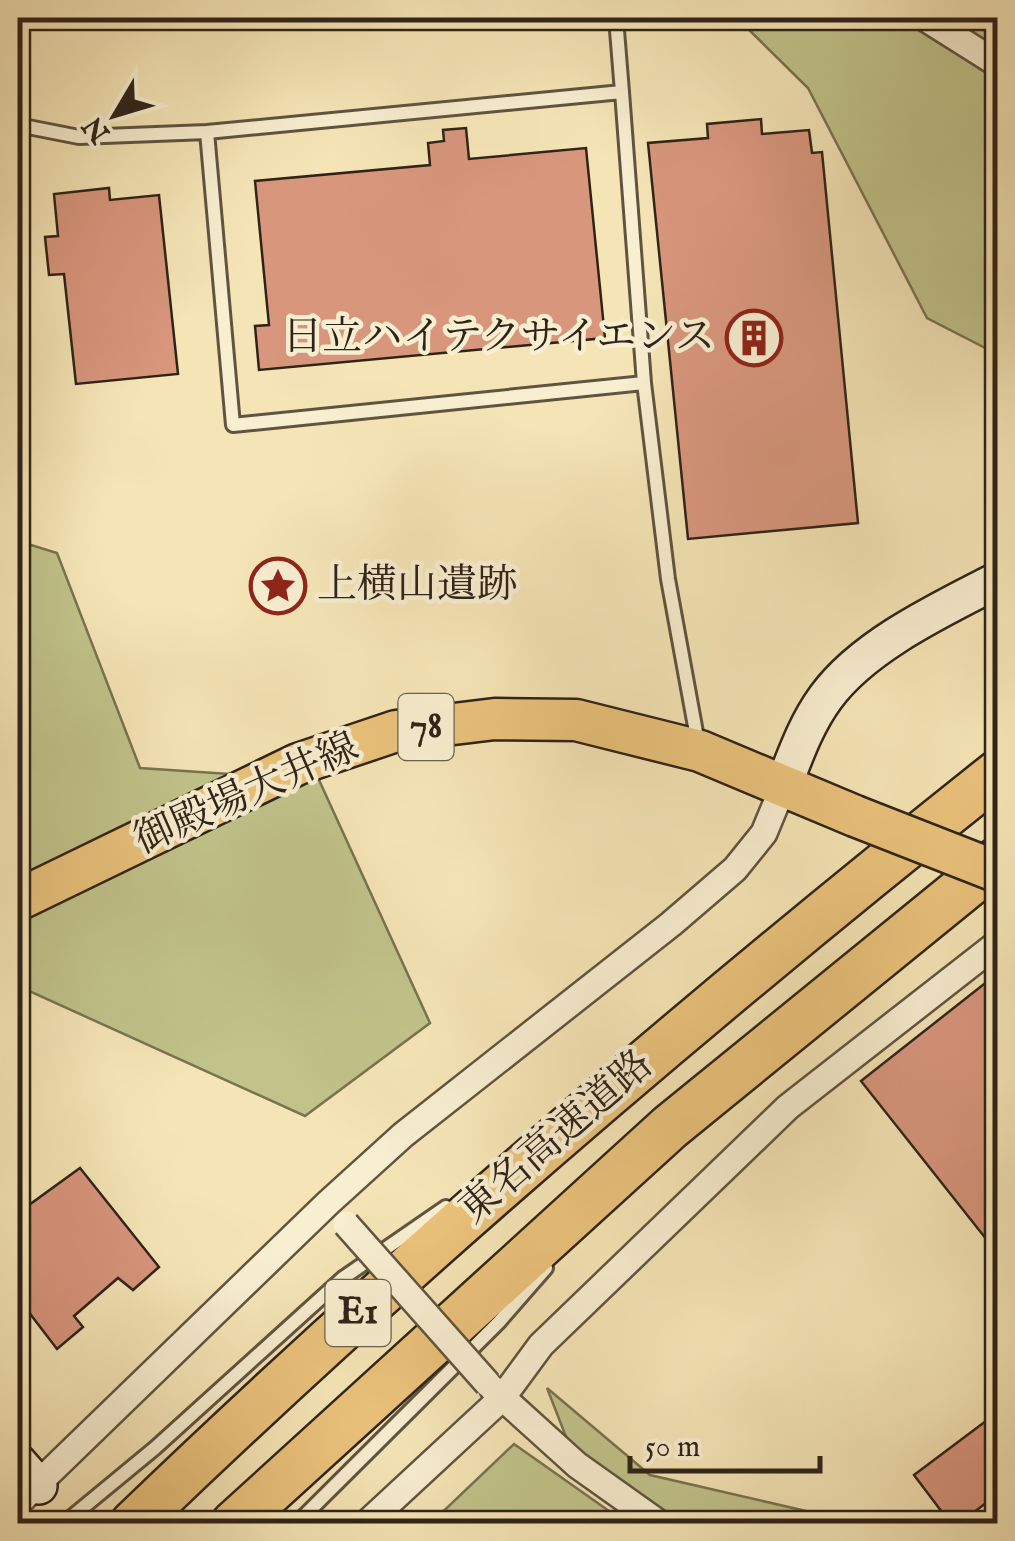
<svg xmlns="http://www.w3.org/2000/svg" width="1015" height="1541" font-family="'IM FELL English','Noto Serif JP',serif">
	<rect width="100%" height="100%" fill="#f5e5b6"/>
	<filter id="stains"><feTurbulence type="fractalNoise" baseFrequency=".002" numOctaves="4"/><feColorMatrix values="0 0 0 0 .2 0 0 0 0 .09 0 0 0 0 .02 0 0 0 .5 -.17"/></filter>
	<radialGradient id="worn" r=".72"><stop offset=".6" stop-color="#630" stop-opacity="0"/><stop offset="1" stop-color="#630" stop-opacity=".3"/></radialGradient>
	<path fill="#c1c38a" stroke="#787351" stroke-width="2.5" d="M 737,18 L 997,18 L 997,354 L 927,318 L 808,88 Z
		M 18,541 L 57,553 L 140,768 L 319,780 L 430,1023 L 305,1116 L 18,986 Z
		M 547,1388 L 650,1475 L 858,1523 L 653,1523 L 577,1465 Z
		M 514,1444 L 626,1523 L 431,1523 Z"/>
	<path fill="#d8967d" stroke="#2f2318" stroke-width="2.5" d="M 761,119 L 762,134 L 809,130 L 812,153 L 822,152 L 858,523 L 688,539 L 648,143 L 708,138 L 707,124 Z
		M 466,128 L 469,159 L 586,148 L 605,338 L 259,370 L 255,326 L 269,325 L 255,181 L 430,165 L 428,143 L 444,141 L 443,130 Z
		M 109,188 L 110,200 L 159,195 L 178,374 L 76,384 L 64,274 L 49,275 L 45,237 L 58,236 L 54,194 Z
		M 998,973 L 998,1254 L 861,1081 Z
		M 80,1168 L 159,1267 L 133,1290 L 118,1278 L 74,1316 L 83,1327 L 57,1349 L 18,1298 L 18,1213 Z
		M 990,1418 L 998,1428 L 998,1494 L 958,1524 L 951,1524 L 914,1475 Z"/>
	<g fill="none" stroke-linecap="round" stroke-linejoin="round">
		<g stroke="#605440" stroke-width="18">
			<path id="lane" d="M 616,18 L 622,92 L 207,132 L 233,425 L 644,383 L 668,579 L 698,743
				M 622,92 L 644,383
				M 18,125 L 79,137 L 207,132
				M 63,1524 L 155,1448 L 343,1278 L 446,1207
				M 296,1524 L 499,1322 L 546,1268"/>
		</g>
		<g stroke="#605440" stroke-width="30">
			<path id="street" d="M 925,18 L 998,64
				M 493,1389 L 577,1465 L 660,1524
				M 18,1503 L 328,1203 L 403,1135 L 671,924 L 735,869 L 764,833 L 783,787
				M 366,1524 L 502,1398 L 541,1345 L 788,1107 L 998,943"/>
		</g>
		<g stroke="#2f2318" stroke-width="40">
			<path id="secondary" d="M 783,787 C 795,756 806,724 826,697 C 864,645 942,609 998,580
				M 18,1462 L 39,1486"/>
		</g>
		<g stroke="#2f2318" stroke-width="45">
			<path id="primary" d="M 18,900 L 298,764 L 396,731 L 495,719 L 576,720 L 700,751 L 855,816"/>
		</g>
		<g stroke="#2f2318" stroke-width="50">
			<path id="highway" d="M 133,1524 C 408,1259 699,1011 998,773
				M 234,1524 L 670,1127 L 998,860"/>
		</g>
		<use href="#lane" stroke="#f8eed0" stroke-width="12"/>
		<use href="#street" stroke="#f8eed0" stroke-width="25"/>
		<use href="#secondary" stroke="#f8eed0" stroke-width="35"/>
		<use href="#primary" stroke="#eac27b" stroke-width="40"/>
		<use href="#highway" stroke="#eac27b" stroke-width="45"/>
		<g stroke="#605440" stroke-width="30" stroke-linecap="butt">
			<path id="street-bridge" d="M 346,1224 L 488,1384"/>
		</g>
		<g stroke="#2f2318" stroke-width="45" stroke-linecap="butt">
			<path id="primary-bridge" d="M 855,816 L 998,872"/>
		</g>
		<use href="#street-bridge" stroke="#f8eed0" stroke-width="25"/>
		<use href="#primary-bridge" stroke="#eac27b" stroke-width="40"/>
	</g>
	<defs>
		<g id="building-ring" transform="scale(2.875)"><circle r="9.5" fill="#f8eed0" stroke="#8f2418" stroke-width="1.5"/><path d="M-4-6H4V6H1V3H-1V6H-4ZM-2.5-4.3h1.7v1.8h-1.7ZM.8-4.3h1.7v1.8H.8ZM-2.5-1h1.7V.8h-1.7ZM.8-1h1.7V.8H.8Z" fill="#8f2418"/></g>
		<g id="sight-ring" transform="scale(2.875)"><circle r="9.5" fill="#f8eed0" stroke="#8f2418" stroke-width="1.5"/><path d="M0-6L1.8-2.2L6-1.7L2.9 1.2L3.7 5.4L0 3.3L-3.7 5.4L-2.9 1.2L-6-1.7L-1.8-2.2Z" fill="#8f2418"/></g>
	</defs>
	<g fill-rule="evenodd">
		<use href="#building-ring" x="754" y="338"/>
		<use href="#sight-ring" x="278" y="586"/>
	</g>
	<g text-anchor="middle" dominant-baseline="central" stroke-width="9" stroke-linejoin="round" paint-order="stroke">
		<g fill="#f8eed0" stroke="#6b604f" stroke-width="2.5">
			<rect x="398.5" y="694" width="55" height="66" rx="8"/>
			<rect x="325.5" y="1280" width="65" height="66" rx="8"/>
		</g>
		<g font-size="38" font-weight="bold" fill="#2f2318">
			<text x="426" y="727">78</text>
			<text x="358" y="1313">E1</text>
		</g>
		<g font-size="40" fill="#2f2318" stroke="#f8eed0" text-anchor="end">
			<text x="715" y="338">日立ハイテクサイエンス</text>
			<text x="317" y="586" text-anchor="start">上横山遺跡</text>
		</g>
		<g font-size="40" fill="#2f2318" stroke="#f8eed0">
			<text transform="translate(247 795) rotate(-24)">御殿場大井線</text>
			<text transform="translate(557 1138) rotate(-41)">東名高速道路</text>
		</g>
	</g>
	<rect width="1015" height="1541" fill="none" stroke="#f5e5b6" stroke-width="60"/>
	<rect x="20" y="20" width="975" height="1501" fill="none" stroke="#2f2318" stroke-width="5"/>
	<rect x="30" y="30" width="955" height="1481" fill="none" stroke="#2f2318" stroke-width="2.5"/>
	<g transform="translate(115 115) rotate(232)" stroke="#f8eed0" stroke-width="8" paint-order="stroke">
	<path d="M0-8L18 38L0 25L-18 38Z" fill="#2f2318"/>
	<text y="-15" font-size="28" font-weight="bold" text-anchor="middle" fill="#2f2318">N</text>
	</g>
	<path d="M630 1456v15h190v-15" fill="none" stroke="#2f2318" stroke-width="5"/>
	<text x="645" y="1456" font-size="30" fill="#2f2318" stroke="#f8eed0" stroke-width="8" paint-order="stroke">50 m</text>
	<rect width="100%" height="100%" filter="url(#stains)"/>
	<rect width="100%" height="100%" fill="url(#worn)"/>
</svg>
